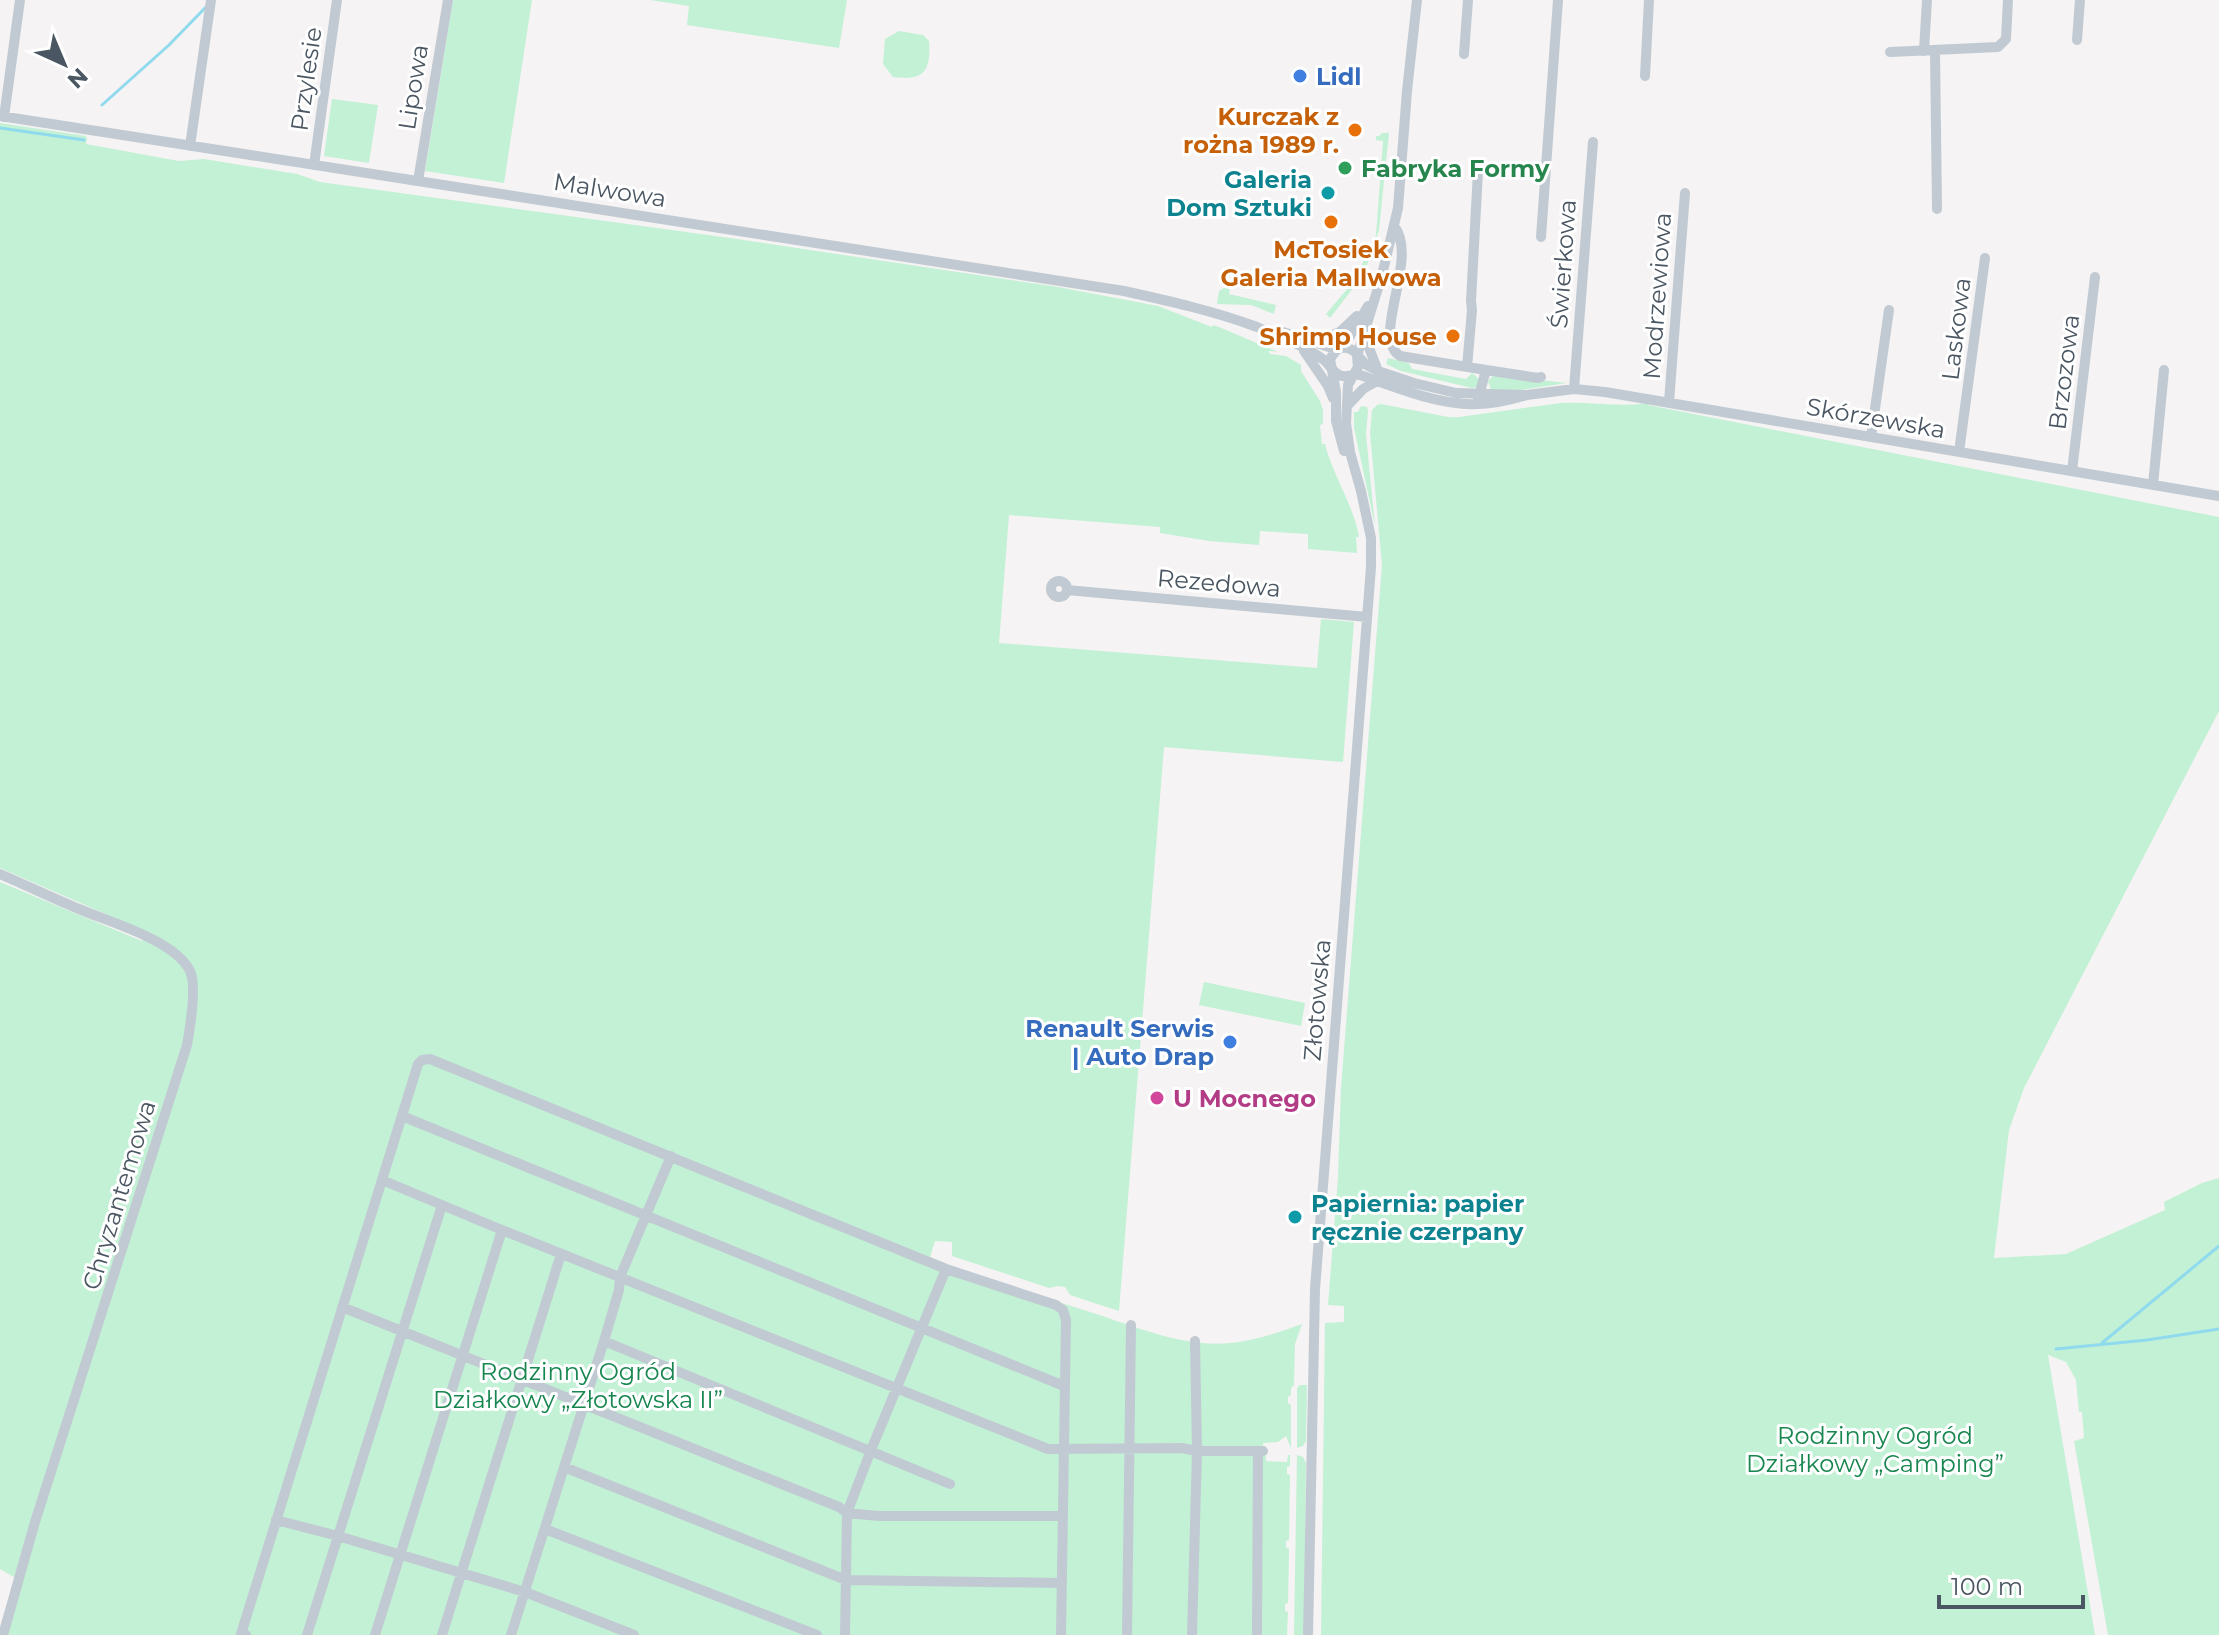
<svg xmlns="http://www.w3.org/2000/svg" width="2219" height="1635" font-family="Montserrat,sans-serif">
	<rect width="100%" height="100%" fill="#f5f3f3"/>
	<path fill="#c3f1d5" d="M 453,0 L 532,0 L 504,183 L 425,171 Z
		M 650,0 L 847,0 L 839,48 L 687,25 L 689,6 Z
		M 899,31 L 923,35 L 929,41 C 931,72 924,81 893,77 L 883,64 L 885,39 Z
		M 332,99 L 378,105 L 369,163 L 324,156 Z
		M 0,123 L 86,136 L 87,139 L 86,144 L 179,161 L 204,159 L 297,174 L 320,182 L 723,237 L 1058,287 L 1158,306 L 1212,327 L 1213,325 L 1219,327 L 1278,352 L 1269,351 L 1270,354 L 1286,356 L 1301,365 L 1301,371 L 1320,401 L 1323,410 L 1323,424 L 1320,425 L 1322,444 L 1325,444 C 1333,476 1354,506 1359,537 L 1356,537 L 1357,553 L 1308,549 L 1308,534 L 1260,531 L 1259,545 L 1209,541 L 1160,533 L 1160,527 L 1009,515 L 999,643 L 1317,668 L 1321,619 L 1354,622 L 1343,762 L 1164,747 L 1119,1311 L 1070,1295 L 1065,1287 L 1058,1286 L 1049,1288 L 952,1256 L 952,1242 L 935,1241 L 930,1257 C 981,1279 1034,1294 1087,1311 C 1132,1325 1182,1348 1230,1343 C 1254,1341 1280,1332 1302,1324 L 1295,1344 L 1294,1385 L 1291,1388 L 1291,1395 L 1288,1397 L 1288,1403 L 1291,1405 L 1291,1448 L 1286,1436 L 1278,1442 L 1263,1443 L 1263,1454 L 1266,1454 L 1266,1461 L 1287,1462 L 1288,1455 L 1290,1455 L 1290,1466 L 1287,1467 L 1287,1474 L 1290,1475 L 1289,1540 L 1286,1541 L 1286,1547 L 1289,1549 L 1288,1603 L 1285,1604 L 1285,1611 L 1288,1612 L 1287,1635 L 7,1635 L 17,1579 L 0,1569 L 0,882 L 142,941 L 147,932 L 0,868 Z
		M 1382,133 L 1389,133 L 1379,230 L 1364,274 L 1330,318 L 1326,314 L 1354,281 L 1376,235 L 1383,141 L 1376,140 L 1376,136 L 1379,136 Z
		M 1227,286 L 1230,287 L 1229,294 L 1276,305 L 1274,314 L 1251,305 L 1217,304 L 1219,291 Z
		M 1388,358 L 1409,363 L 1412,369 L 1466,379 L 1472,373 L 1479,379 L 1477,387 L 1472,388 L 1401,371 L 1386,364 Z
		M 1494,375 L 1567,383 L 1521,390 L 1491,390 L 1488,381 Z
		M 1561,403 C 1590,401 1618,408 1647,403 L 1648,405 L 2219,517 L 2219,711 L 2024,1088 L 2009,1130 L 1994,1258 L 2066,1254 L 2165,1210 L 2164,1202 L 2202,1183 L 2219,1178 L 2219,1635 L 2108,1635 L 2074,1441 L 2084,1438 L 2082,1412 L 2079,1412 L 2076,1380 L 2066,1362 L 2048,1355 L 2095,1635 L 1321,1635 L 1325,1323 L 1344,1322 L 1344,1306 L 1328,1305 L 1338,1177 L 1341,1088 L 1382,565 L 1370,433 L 1372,410 L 1377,405 L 1381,404 L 1448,417 L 1459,417 Z
		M 1361,406 L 1367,407 L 1368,411 L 1366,434 L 1375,526 L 1354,428 L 1354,412 L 1358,412 Z
		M 1204,982 L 1305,1003 L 1301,1026 L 1199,1005 Z
		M 1300,1385 L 1307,1385 L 1306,1441 L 1303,1446 L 1297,1448 L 1297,1388 Z
		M 1297,1455 L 1303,1457 L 1306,1463 L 1304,1635 L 1294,1635 Z"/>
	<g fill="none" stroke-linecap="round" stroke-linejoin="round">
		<path stroke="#90daee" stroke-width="3" d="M 102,105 L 169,45 L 206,7
			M 0,128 L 84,140
			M 2102,1343 L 2219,1246
			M 2056,1349 L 2147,1340 L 2219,1329"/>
		<path stroke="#c1cad2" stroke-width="10" d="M 2077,40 L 2080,0
			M 1924,51 L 1927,0
			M 1935,51 L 1937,209
			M 1890,52 L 1998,47 L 2006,39 L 2008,0
			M 1464,54 L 1468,0
			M 1645,76 L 1649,0
			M 0,116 L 1124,291 C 1169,301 1214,311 1257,327 C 1278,336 1306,346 1324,360 C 1330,365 1334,375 1342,376 C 1349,377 1353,374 1360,375 C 1395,387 1441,406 1477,404 C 1494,404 1510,400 1527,395
			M 4,117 L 20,0
			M 190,146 L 211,0
			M 314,165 L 337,0
			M 418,181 L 448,0
			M 1394,226 C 1420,258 1370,337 1400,356 L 1486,370
			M 1541,237 L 1558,0
			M 1280,331 L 1329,347 L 1348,348 L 1354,351 L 1365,364 L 1378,371 L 1414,383 L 1456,393 L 1527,395 L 1574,389 L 1605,392 L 2219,496
			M 1364,335 L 1378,371
			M 1314,342 L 1340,332 L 1357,316
			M 1304,351 L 1328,386 L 1333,398
			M 1467,367 L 1472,310 L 1471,301 L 1478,171
			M 1574,389 L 1593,142
			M 1478,399 L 1486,370 L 1538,378 L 1541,377
			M 1669,402 L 1685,193
			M 1347,406 L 1363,389 L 1377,381
			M 1871,437 L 1889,310
			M 1344,451 L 1336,421 L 1336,392 L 1330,359 L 1335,352 L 1350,336 L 1368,306
			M 1959,452 L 1985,258
			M 2072,471 L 2095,277
			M 2153,485 L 2164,370
			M1051 589a8 8 0 1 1 16 0a8 8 0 1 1-16 0Z
			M 1067,590 L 1367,617
			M 0,874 C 26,885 52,898 79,909 C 109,922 175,940 190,971 C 197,986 190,1028 187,1045 L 35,1522 L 3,1635
			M 402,1116 L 1064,1386
			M 382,1180 L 502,1230 L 1048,1449 L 1182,1448 L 1197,1451 L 1263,1451
			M 342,1307 L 839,1507 L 847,1513 L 879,1516 L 1063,1516
			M 604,1341 L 950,1484
			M 564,1467 L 846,1580 L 1062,1583
			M 276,1520 L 338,1536 L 525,1592 L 634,1635
			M 545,1529 L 817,1635
			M 246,1635 L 241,1634 L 418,1064 L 422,1060 L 430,1059 L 946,1269 L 1056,1305 L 1063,1310 L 1066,1320 L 1061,1635
			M 307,1635 L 442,1205
			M 375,1635 L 502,1230
			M 442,1635 L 561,1254
			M 511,1635 L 604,1341 L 619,1290 L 620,1277 L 671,1156
			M 845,1635 L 847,1513 L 871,1450 L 946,1269
			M 1127,1635 L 1131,1325
			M 1192,1635 L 1197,1451 L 1195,1341
			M 1257,1635 L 1258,1451
			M 1308,1635 L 1315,1289 L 1371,567 L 1371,538 L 1361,491 L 1350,452 L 1346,423 L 1348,385 L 1358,367 L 1357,356 L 1382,275 L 1398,208 L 1407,91 L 1417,0"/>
	</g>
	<g fill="#3f7fe0" stroke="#fff" stroke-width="3">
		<circle cx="1300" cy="76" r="8"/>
		<circle cx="1230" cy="1042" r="8"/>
	</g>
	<g fill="#e8710a" stroke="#fff" stroke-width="3">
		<circle cx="1355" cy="130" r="8"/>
		<circle cx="1331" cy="222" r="8"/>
		<circle cx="1453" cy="336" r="8"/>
	</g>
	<circle fill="#2e9e5b" stroke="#fff" stroke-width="3" cx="1345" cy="168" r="8"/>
	<g fill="#0f9aa8" stroke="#fff" stroke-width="3">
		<circle cx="1328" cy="193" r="8"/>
		<circle cx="1295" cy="1217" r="8"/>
	</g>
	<circle fill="#d1479c" stroke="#fff" stroke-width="3" cx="1157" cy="1098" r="8"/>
	<g text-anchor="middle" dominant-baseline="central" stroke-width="6" stroke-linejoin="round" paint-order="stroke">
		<g font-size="24" font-weight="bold" fill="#366cbe" stroke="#fff" text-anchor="start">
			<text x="1316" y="76">Lidl</text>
			<text x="1214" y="1028" text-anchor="end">Renault Serwis<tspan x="1214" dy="28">| Auto Drap</tspan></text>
		</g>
		<g font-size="24" fill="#4a5661" stroke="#fff">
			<text transform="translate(306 79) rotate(-82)">Przylesie</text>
			<text transform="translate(413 87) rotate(-81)">Lipowa</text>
			<text transform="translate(610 190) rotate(9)">Malwowa</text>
			<text transform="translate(1563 264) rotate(-86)">Świerkowa</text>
			<text transform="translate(1657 296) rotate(-86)">Modrzewiowa</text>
			<text transform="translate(1956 329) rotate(-83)">Laskowa</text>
			<text transform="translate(2064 372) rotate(-83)">Brzozowa</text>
			<text transform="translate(1876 418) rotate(10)">Skórzewska</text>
			<text transform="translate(1219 583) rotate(5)">Rezedowa</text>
			<text transform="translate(1317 1000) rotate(-85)">Złotowska</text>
			<text transform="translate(119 1195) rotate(-73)">Chryzantemowa</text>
		</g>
		<g font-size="24" font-weight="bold" fill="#c56008" stroke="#fff" text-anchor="end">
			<text x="1339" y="116">Kurczak z<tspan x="1339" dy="28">rożna 1989 r.</tspan></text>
			<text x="1331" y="249" text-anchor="middle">McTosiek<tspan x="1331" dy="28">Galeria Mallwowa</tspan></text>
			<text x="1437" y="336">Shrimp House</text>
		</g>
		<g font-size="24" font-weight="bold" fill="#27864d" stroke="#fff" text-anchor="start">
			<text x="1361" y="168">Fabryka Formy</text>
		</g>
		<g font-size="24" font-weight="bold" fill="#0d838f" stroke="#fff" text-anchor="end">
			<text x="1312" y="179">Galeria<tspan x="1312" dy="28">Dom Sztuki</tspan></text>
			<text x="1311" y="1203" text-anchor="start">Papiernia: papier<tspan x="1311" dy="28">ręcznie czerpany</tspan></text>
		</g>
		<g font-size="24" font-weight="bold" fill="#b23c85" stroke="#fff" text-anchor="start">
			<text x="1173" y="1098">U Mocnego</text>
		</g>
		<g font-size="24" fill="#17864f" stroke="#fff">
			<text x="578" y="1371">Rodzinny Ogród<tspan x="578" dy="28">Działkowy „Złotowska II”</tspan></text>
			<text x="1875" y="1435">Rodzinny Ogród<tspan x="1875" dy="28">Działkowy „Camping”</tspan></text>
		</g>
	</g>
	<g transform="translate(64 64) rotate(136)" stroke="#ffffff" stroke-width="6" paint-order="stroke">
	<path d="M0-6L14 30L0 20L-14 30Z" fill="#4a5661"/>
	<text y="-12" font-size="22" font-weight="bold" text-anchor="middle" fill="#4a5661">N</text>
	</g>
	<path d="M1939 1595v12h144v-12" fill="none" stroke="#4a5661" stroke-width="4"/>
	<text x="1951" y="1595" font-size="24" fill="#4a5661" stroke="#ffffff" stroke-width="6" paint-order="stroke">100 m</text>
</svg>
